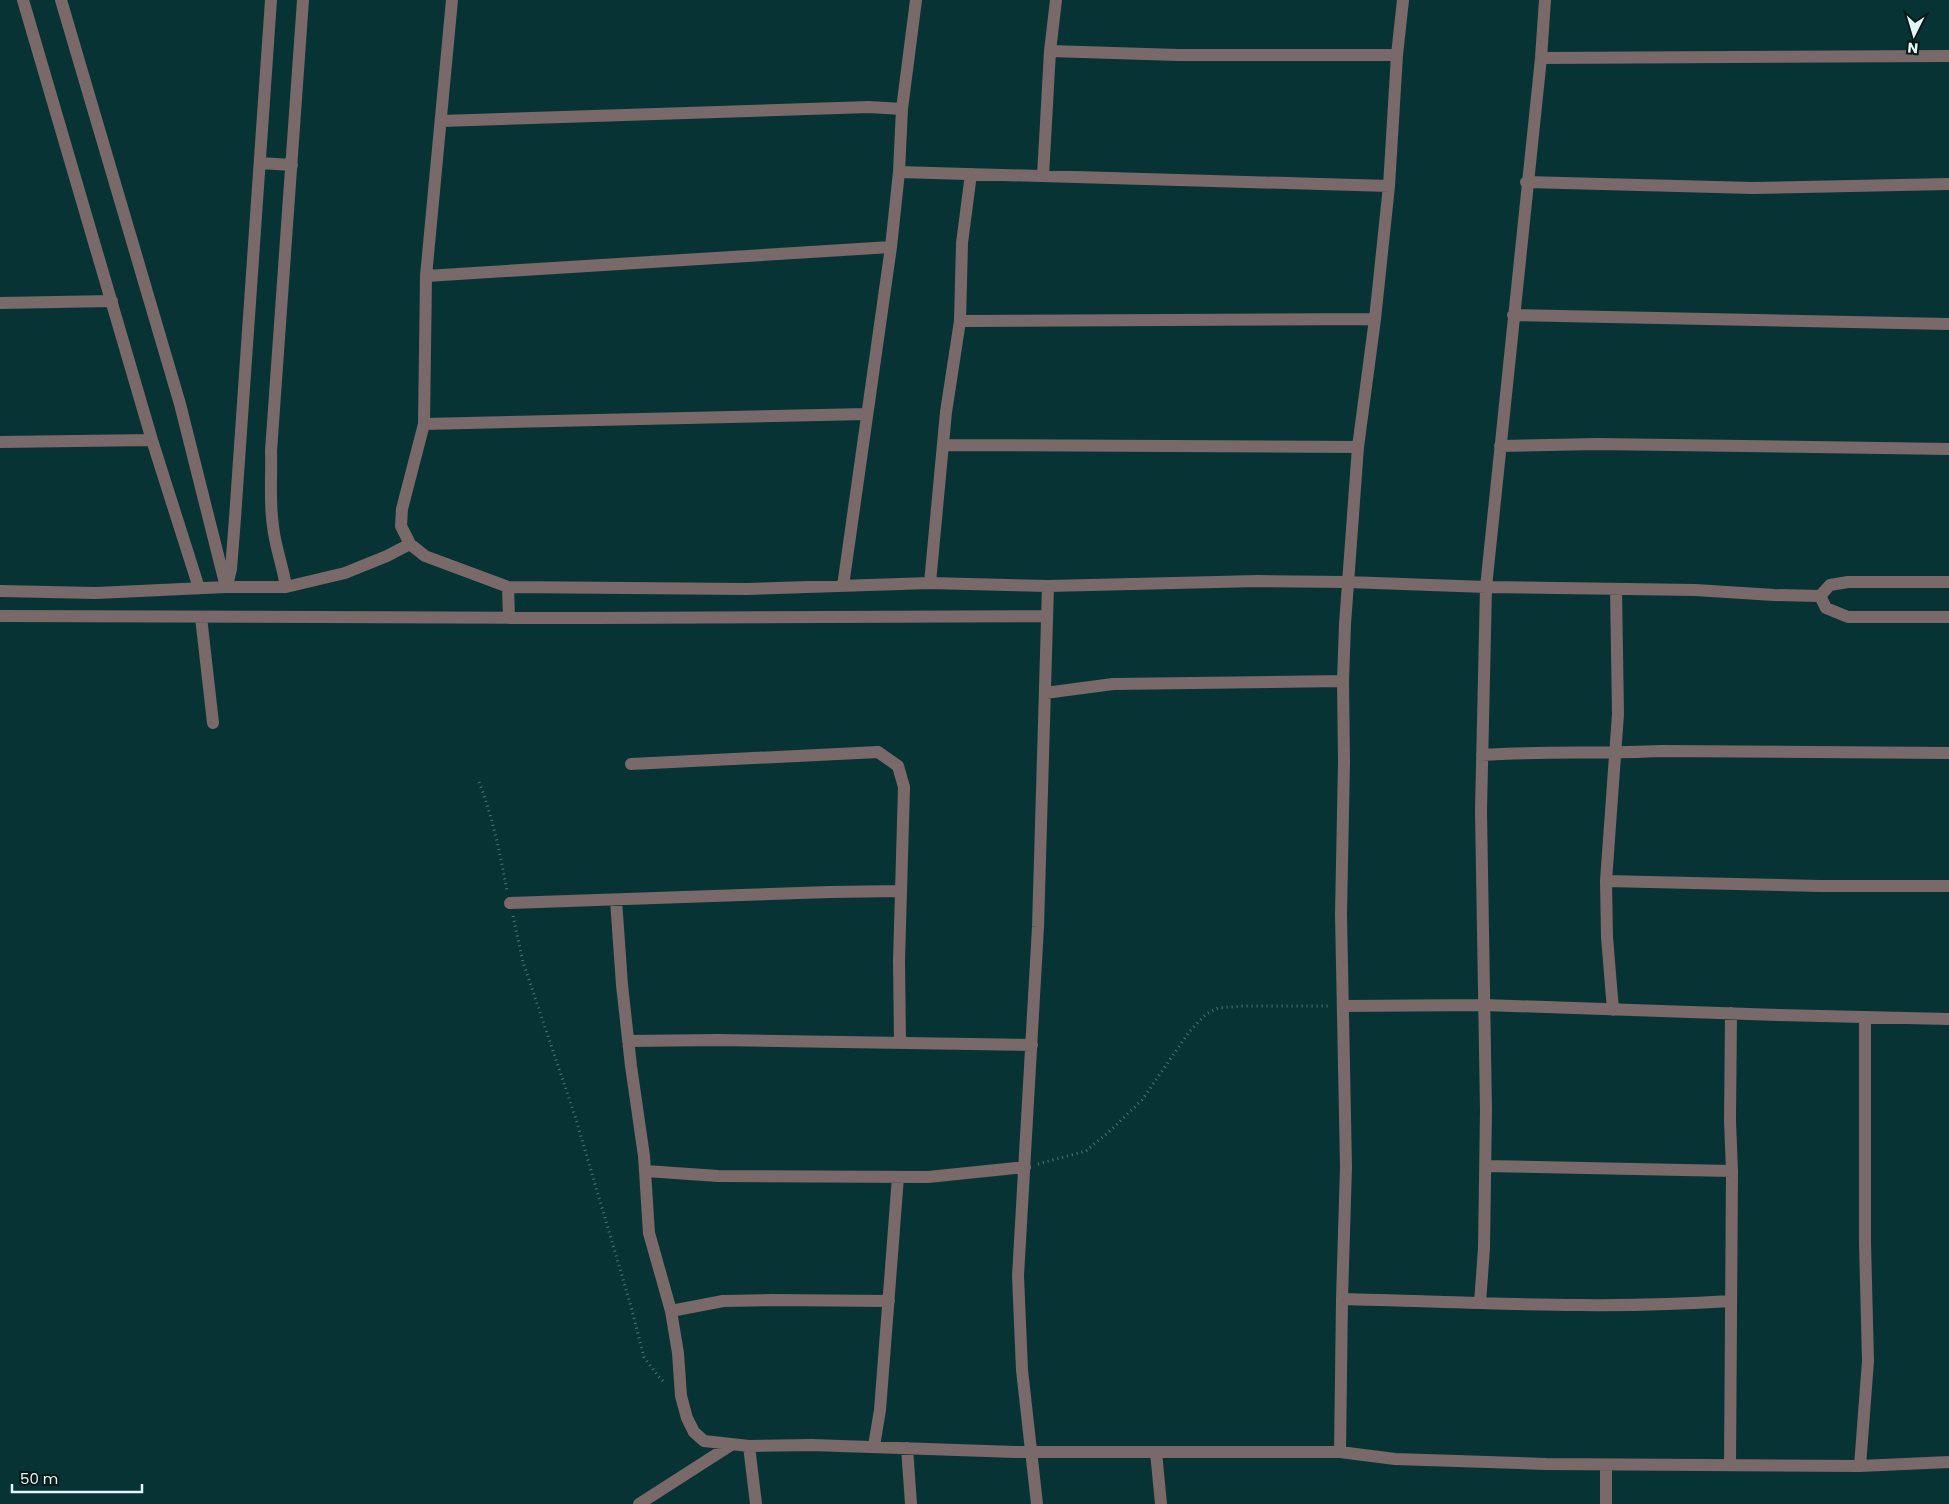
<svg xmlns="http://www.w3.org/2000/svg" width="1949" height="1504" font-family="Poppins,sans-serif">
	<rect width="100%" height="100%" fill="#083334"/>
	<g fill="none" stroke-linecap="round" stroke-linejoin="round">
		<path stroke="#4f7374" stroke-width="3" stroke-dasharray="1 4" stroke-linecap="butt" d="M 479,782 C 493,818 500,853 507,891
			M 513,916 L 523,962 L 575,1116 L 630,1303 L 644,1357 L 658,1376 L 665,1383
			M 1038,1164 L 1086,1151 L 1111,1130 L 1142,1100 L 1189,1032 L 1206,1014 L 1218,1008 L 1243,1006 L 1330,1006"/>
		<path stroke="#796968" stroke-width="12" d="M 23,0 L 152,440 L 199,588
			M 61,0 L 180,404 L 226,587
			M 452,0 L 426,276 L 424,424 L 402,509 L 401,526 L 410,544 L 425,556 L 508,587 L 747,589 L 930,583 L 1048,586 L 1258,581 L 1347,582 L 1486,587 L 1695,590 L 1774,595 L 1820,596
			M 1050,51 L 1178,55 L 1397,55
			M 1541,58 L 1949,56
			M 441,121 L 869,107 L 902,109
			M 260,163 L 292,165
			M 899,172 L 902,109 L 916,0
			M 1043,176 L 1050,51 L 1056,0
			M 1526,182 L 1753,188 L 1949,184
			M 426,276 L 891,247
			M 0,303 L 112,301
			M 1513,315 L 1949,324
			M 960,321 L 1375,319
			M 424,424 L 866,414
			M 0,442 L 152,440
			M 943,445 L 1358,447
			M 1500,446 L 1597,444 L 1949,449
			M 1949,582 L 1848,582 L 1830,585 L 1820,596 L 1826,608 L 1848,617 L 1949,617
			M 930,583 L 946,412 L 960,321 L 962,243 L 971,174
			M 227,585 L 231,569 L 235,518 L 271,0
			M 843,586 L 891,247 L 899,172 L 1389,186
			M 286,587 C 283,566 275,547 273,526 C 269,501 272,475 271,451 L 303,0
			M 508,587 L 509,618
			M 0,591 L 96,593 L 226,587 L 286,587 L 345,573 L 387,556 L 410,544
			M 0,616 L 597,618 L 1047,616
			M 201,617 L 213,723
			M 1045,693 L 1113,684 L 1343,681
			M 1482,755 C 1542,751 1602,754 1662,751 L 1949,753
			M 631,764 L 878,752 L 898,766 L 904,787 L 899,961 L 900,1042
			M 1606,881 L 1820,886 L 1949,886
			M 616,900 L 622,985 L 631,1066 L 644,1156 L 649,1233 L 671,1311 L 678,1353 L 681,1396 L 687,1418 L 694,1432 L 704,1441 L 749,1446 L 812,1445 L 1015,1452 L 1340,1452 L 1395,1459 L 1546,1464 L 1860,1466 L 1949,1462
			M 510,903 L 830,892 L 901,891
			M 1343,1006 L 1484,1005 L 1778,1015 L 1949,1019
			M 1613,1010 L 1607,937 L 1606,881 L 1618,714 L 1616,589
			M 628,1041 L 718,1040 L 1032,1045
			M 1485,1166 L 1732,1171
			M 646,1171 L 718,1176 L 928,1177 L 1025,1167
			M 1342,1299 C 1471,1302 1601,1310 1730,1301
			M 1480,1303 L 1484,1248 L 1486,1110 L 1481,811 L 1486,587 L 1541,58 L 1545,0
			M 671,1311 L 723,1301 L 771,1300 L 889,1301
			M 749,1446 L 756,1504
			M 874,1446 L 880,1410 L 898,1177
			M 907,1448 L 911,1504
			M 1156,1452 L 1161,1504
			M 1340,1452 L 1342,1299 L 1346,1167 L 1341,914 L 1344,762 L 1343,681 L 1345,624 L 1358,447 L 1375,319 L 1389,186 L 1397,55 L 1403,0
			M 1730,1464 L 1732,1171 L 1730,1121 L 1731,1013
			M 1860,1466 L 1868,1361 L 1865,1243 L 1865,1017
			M 639,1504 L 731,1445
			M 1037,1504 L 1022,1370 L 1018,1276 L 1038,927 L 1048,586
			M 1606,1504 L 1606,1465"/>
	</g>
	<g transform="translate(1914 35) rotate(185)" stroke="#071818" stroke-width="4" paint-order="stroke">
	<path d="M0-4L9 19L0 12L-9 19Z" fill="#e1f7f7"/>
	<text y="-8" font-size="14" font-weight="bold" text-anchor="middle" fill="#e1f7f7">N</text>
	</g>
	<path d="M12 1484v8h130v-8" fill="none" stroke="#e1f7f7" stroke-width="2.5"/>
	<text x="20" y="1484" font-size="15" fill="#e1f7f7" stroke="#071818" stroke-width="4" paint-order="stroke">50 m</text>
</svg>
